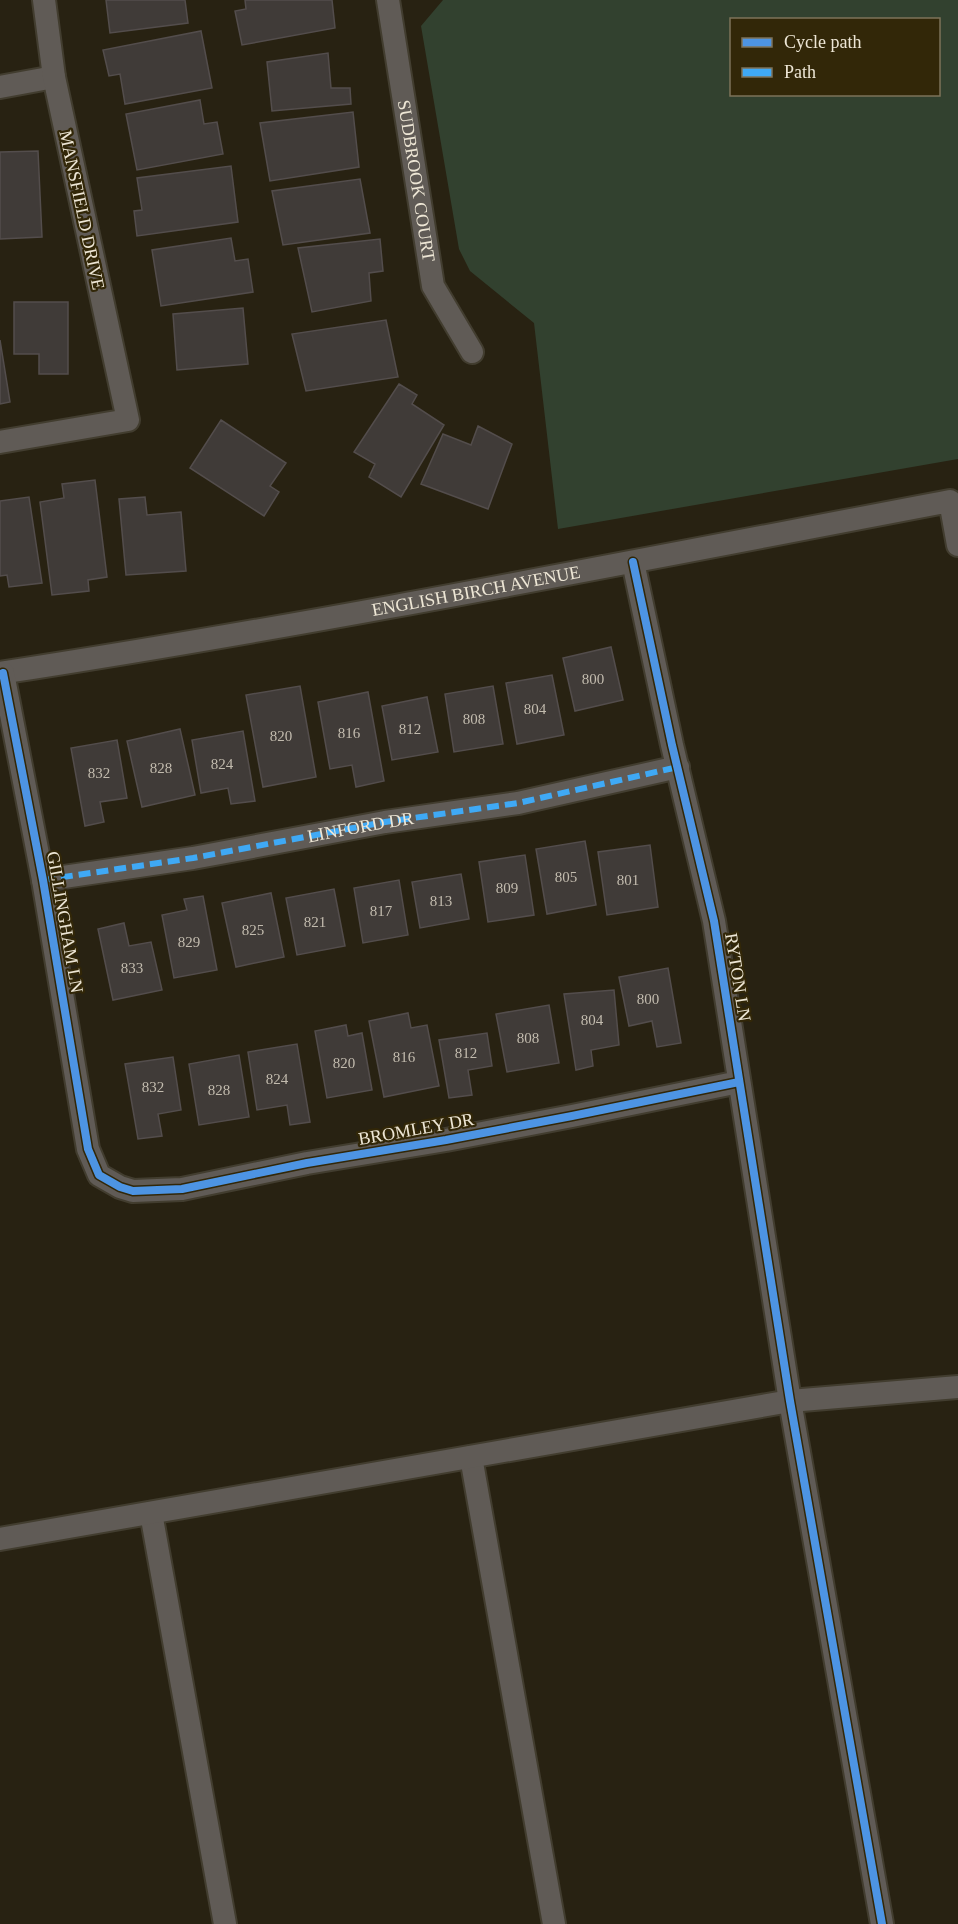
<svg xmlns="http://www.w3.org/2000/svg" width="958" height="1924" font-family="'Times New Roman',serif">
	<rect width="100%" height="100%" fill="#282212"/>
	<path fill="#32412f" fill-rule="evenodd" d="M 443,0 L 958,0 L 958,459 L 558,529 L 534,323 L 470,271 L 459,249 L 421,26 ZM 732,20 L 938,20 L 938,94 L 732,94 Z"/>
	<path fill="#403b38" stroke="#534d4c" stroke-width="1.5" d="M 106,0 L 185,0 L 188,23 L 110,33 Z
		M 245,0 L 332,0 L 335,28 L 242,45 L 235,11 L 246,9 Z
		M 201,31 L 212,88 L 125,104 L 120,74 L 109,76 L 103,50 Z
		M 328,53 L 331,88 L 350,88 L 351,104 L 272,111 L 267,62 Z
		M 200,100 L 204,124 L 217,122 L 223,154 L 137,170 L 126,114 Z
		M 353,112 L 359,167 L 270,181 L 260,123 Z
		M 38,151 L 42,237 L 0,239 L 0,152 Z
		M 231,166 L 238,222 L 137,236 L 134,211 L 142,210 L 137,178 Z
		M 360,179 L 370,233 L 283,245 L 272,191 Z
		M 231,238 L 235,261 L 248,259 L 253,292 L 161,306 L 152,250 Z
		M 380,239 L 383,271 L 369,273 L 371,301 L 312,312 L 298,248 Z
		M 14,302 L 68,302 L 68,374 L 39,374 L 39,354 L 14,354 Z
		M 243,308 L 248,364 L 177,370 L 173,314 Z
		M 386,320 L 398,377 L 306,391 L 292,334 Z
		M 0,340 L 10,402 L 0,404 Z
		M 399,384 L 417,395 L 412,404 L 444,425 L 401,497 L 369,477 L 375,464 L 354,452 Z
		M 221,420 L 286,463 L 270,486 L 279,492 L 264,516 L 190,468 Z
		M 478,426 L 512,444 L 488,509 L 421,484 L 443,434 L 471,445 Z
		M 95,480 L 107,577 L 88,580 L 89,591 L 52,595 L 40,502 L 64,498 L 62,484 Z
		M 29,497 L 42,583 L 9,587 L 7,575 L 0,576 L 0,501 Z
		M 145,497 L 147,515 L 181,512 L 186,571 L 126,575 L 119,499 Z
		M 611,647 L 623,700 L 575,711 L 563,658 Z
		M 552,675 L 564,735 L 517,744 L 506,683 Z
		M 300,686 L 316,777 L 263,787 L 246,695 Z
		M 493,686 L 503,744 L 454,752 L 445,694 Z
		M 368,692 L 384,781 L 356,787 L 352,765 L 330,769 L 318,702 Z
		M 427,697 L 438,752 L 392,760 L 382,706 Z
		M 180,729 L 195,795 L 142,807 L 127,741 Z
		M 243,731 L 255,801 L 231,804 L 228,788 L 201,793 L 192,740 Z
		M 117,740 L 127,798 L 100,802 L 104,822 L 85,826 L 71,748 Z
		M 585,841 L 596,905 L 547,914 L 536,849 Z
		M 650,845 L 658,907 L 607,915 L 598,852 Z
		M 525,855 L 534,915 L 488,922 L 479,862 Z
		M 461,874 L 469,919 L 420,928 L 412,882 Z
		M 399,880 L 408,935 L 363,943 L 354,888 Z
		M 334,889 L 345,946 L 297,955 L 286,898 Z
		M 271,893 L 284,957 L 236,967 L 222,903 Z
		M 203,896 L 217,970 L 174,978 L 162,915 L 187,910 L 184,899 Z
		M 124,923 L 129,946 L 151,942 L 162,990 L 113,1000 L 98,929 Z
		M 668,968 L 681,1043 L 657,1047 L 652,1021 L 629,1026 L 619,977 Z
		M 614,990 L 619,1045 L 591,1050 L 593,1066 L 576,1070 L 564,994 Z
		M 549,1005 L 559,1063 L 507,1072 L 496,1014 Z
		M 408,1013 L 411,1028 L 427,1025 L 439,1086 L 384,1097 L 369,1021 Z
		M 346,1025 L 348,1036 L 362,1033 L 372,1090 L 327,1098 L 315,1031 Z
		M 487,1033 L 492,1066 L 468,1070 L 472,1095 L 449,1098 L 439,1040 Z
		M 297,1044 L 310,1122 L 290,1125 L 287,1105 L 257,1110 L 248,1052 Z
		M 239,1055 L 249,1117 L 199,1125 L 189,1064 Z
		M 173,1057 L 181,1110 L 158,1114 L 162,1136 L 138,1139 L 125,1064 Z"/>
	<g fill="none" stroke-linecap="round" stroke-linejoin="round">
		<g stroke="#423d2f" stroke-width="26">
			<g id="minor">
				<path id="s1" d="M 388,0 L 433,286 L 472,352"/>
				<path d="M 0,87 L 54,77"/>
				<path d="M 0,442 L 128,420 L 54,77 L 44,0"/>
				<path d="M 633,562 L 672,745 L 714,921 L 790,1401 L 882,1924"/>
				<path id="s2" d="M 0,673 C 318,624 634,561 950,501 L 958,545"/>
				<path d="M 3,673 L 43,880 L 88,1149 L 99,1175 L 120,1187 L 133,1191 L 182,1189 L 307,1163 L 446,1140 L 572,1116 L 739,1082"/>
				<path id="s3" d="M 43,880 L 193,858 L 385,822 L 518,803 L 678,767"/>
				<path d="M 471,1457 L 554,1924"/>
				<path d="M 151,1513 L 225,1924"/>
				<path d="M 0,1539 L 790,1401 L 958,1387"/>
			</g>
		</g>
		<use href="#minor" stroke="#605b56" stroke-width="22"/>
		<path stroke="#3fa9f5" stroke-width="6" stroke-dasharray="12 6" stroke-linecap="butt" d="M 43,880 L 193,858 L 385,822 L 518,803 L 678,767"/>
		<g stroke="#322708" stroke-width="11">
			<path id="cycleway" d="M 633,562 L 672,745 L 714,921 L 790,1401 L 882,1924
				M 3,673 L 43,880 L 88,1149 L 99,1175 L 120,1187 L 133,1191 L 182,1189 L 307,1163 L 446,1140 L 572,1116 L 739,1082"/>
		</g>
		<use href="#cycleway" stroke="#4d94e3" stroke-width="8"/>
	</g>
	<g text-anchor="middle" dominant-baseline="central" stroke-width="4.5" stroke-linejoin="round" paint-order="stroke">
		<g font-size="15" fill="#c2bbae">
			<text x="593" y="679">800</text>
			<text x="535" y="709">804</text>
			<text x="474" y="719">808</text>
			<text x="410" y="729">812</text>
			<text x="349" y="733">816</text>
			<text x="281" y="736">820</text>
			<text x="222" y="764">824</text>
			<text x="161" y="768">828</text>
			<text x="99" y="773">832</text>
			<text x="566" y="877">805</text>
			<text x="628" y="880">801</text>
			<text x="507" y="888">809</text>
			<text x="441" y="901">813</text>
			<text x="381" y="911">817</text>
			<text x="315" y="922">821</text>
			<text x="253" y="930">825</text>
			<text x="189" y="942">829</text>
			<text x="132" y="968">833</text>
			<text x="648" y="999">800</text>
			<text x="592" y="1020">804</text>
			<text x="528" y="1038">808</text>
			<text x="466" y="1053">812</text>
			<text x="404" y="1057">816</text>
			<text x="344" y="1063">820</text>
			<text x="277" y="1079">824</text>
			<text x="153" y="1087">832</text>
			<text x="219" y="1090">828</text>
		</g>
		<g font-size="18" fill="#ede6d5" stroke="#322708">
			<text stroke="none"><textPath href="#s1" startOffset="183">SUDBROOK COURT</textPath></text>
			<text transform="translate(82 210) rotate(78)">MANSFIELD DRIVE</text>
			<text stroke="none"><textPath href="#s2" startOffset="483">ENGLISH BIRCH AVENUE</textPath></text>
			<text stroke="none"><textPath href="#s3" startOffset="322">LINFORD DR</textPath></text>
			<text transform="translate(65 922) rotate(80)">GILLINGHAM LN</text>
			<text transform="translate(738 977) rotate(81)">RYTON LN</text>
			<text transform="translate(416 1129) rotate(-10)">BROMLEY DR</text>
		</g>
	</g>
	<rect x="730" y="18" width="210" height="78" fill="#322708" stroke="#7d735a" stroke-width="1.5"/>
	<rect x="742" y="38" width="30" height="9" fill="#4d94e3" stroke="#7d735a" stroke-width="1.5"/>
	<text x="784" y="48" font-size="18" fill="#ede6d5">Cycle path</text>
	<rect x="742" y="68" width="30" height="9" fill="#3fa9f5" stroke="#7d735a" stroke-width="1.5"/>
	<text x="784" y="78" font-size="18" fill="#ede6d5">Path</text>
</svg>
